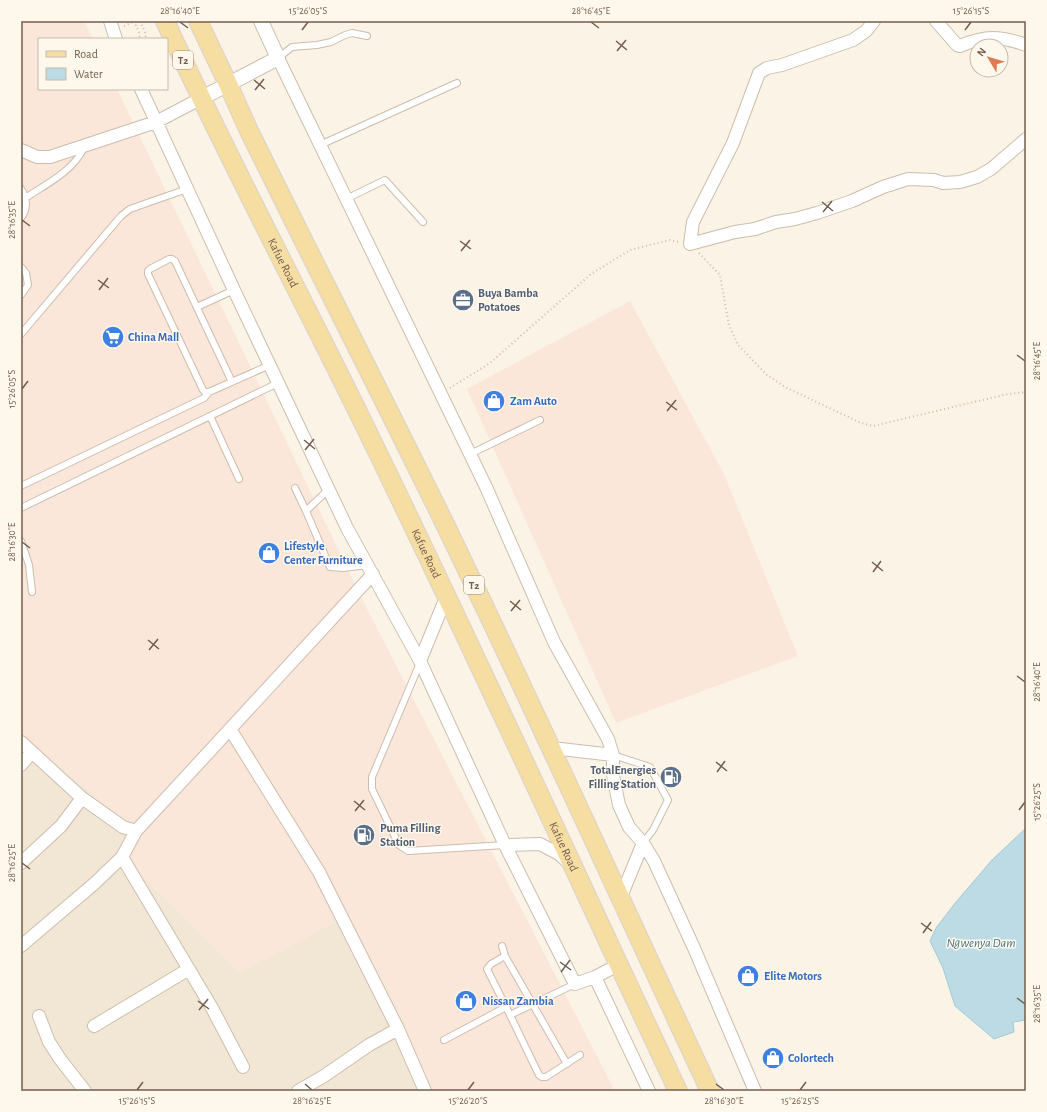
<svg xmlns="http://www.w3.org/2000/svg" width="1047" height="1112" font-family="'Alegreya Sans',sans-serif">
	<rect width="100%" height="100%" fill="#fbf4e6"/>
	<path fill="#f2e7d5" d="M 21,735 L 124,820 L 129,863 L 336,922 L 423,1091 L 21,1091 Z"/>
	<path fill="#fbe6da" d="M 21,21 L 84,21 L 93,39 L 39,39 L 39,89 L 117,89 L 365,605 L 615,1091 L 423,1091 L 336,922 L 240,973 L 129,863 L 124,820 L 21,735 Z
		M 630,301 L 724,474 L 798,656 L 616,723 L 467,389 Z"/>
	<path fill="#bcdbe4" stroke="#a2c9d5" d="M 1026,828 L 1026,1020 L 1013,1022 L 1014,1032 L 994,1039 L 955,1006 L 943,968 L 930,941 L 936,928 L 956,902 L 992,860 Z"/>
	<g fill="none" stroke-linecap="round" stroke-linejoin="round">
		<g stroke="#ccbdad" stroke-width="8">
			<path id="service" d="M 278,58 L 292,47 L 317,45 L 331,42 L 345,35 L 352,33 L 367,36
				M 320,145 L 457,83
				M 21,189 C 27,198 28,209 21,218
				M 25,198 C 45,185 75,170 84,147
				M 346,199 L 385,180 L 423,222
				M 21,267 L 26,273 L 28,285 L 21,295
				M 197,307 L 234,290
				M 21,334 L 121,216 L 130,209 L 187,189
				M 232,382 L 175,261 L 172,259 L 169,259 L 150,269 L 148,271 L 148,274 L 203,390 L 205,392 L 209,392 L 270,365
				M 210,416 L 239,479
				M 470,454 L 540,420
				M 21,486 L 204,398 L 209,392
				M 295,488 L 306,511
				M 329,489 L 306,511 L 330,567 L 343,568 L 368,565
				M 21,508 L 278,383
				M 21,541 L 29,565 L 32,592
				M 420,663 L 372,777 L 372,789 L 399,845 L 408,851 L 505,845
				M 613,755 L 650,767 L 668,800 L 653,830 L 643,843
				M 502,946 L 505,956 L 491,964 L 487,969 L 510,1015 L 575,984
				M 505,956 L 567,1064
				M 510,1015 L 539,1075 L 542,1077 L 546,1077 L 580,1055
				M 444,1040 L 506,1007"/>
		</g>
		<g stroke="#ccbdad" stroke-width="14">
			<path id="minor" d="M 110,21 L 116,39
				M 874,21 L 866,31 L 853,40 L 782,65 L 767,68 L 759,73 L 733,143 L 693,222 L 690,244 L 735,232 L 755,229 L 776,222 L 795,219 L 817,213 L 852,201 L 883,187 L 908,179 L 934,180 L 943,183 L 960,182 L 977,177 L 991,169 L 1026,139
				M 936,21 L 957,45 L 960,46 C 985,35 1001,36 1026,45
				M 278,58 L 486,487 L 554,642 L 608,739 L 613,755 L 613,775 L 619,805 L 629,827 L 643,843 L 654,861 L 694,948 L 755,1091
				M 141,89 L 234,290 L 347,528 L 420,661 L 505,845 L 540,844 L 559,854 L 570,864
				M 21,150 L 37,157 L 50,157 L 156,122 L 200,99
				M 420,661 L 447,595
				M 230,729 L 319,872 L 398,1029 L 425,1091
				M 21,742 L 82,798 L 123,827 L 136,831
				M 552,748 L 613,755
				M 21,765 L 32,752
				M 505,845 L 575,984 L 595,977
				M 122,857 L 212,1008 L 243,1067
				M 21,863 L 61,826 L 82,798
				M 620,899 L 643,843
				M 21,946 L 95,883 L 122,857 L 136,831 L 373,574
				M 618,965 L 595,977 L 649,1091
				M 39,1016 L 49,1042 L 60,1059 L 85,1091
				M 94,1026 L 189,969
				M 298,1091 L 324,1076 L 369,1045 L 398,1029"/>
		</g>
		<g stroke="#ccbdad" stroke-width="16">
			<path id="tertiary" d="M 200,99 L 278,58 L 261,21"/>
		</g>
		<g stroke="#d8d2cd" stroke-width="20">
			<g id="primary">
				<path id="s1" d="M 165,21 C 230,164 305,302 373,443 C 478,658 576,875 678,1091"/>
				<path d="M 198,21 L 228,84 L 249,131 C 312,259 377,386 440,514 C 533,705 620,899 710,1091"/>
			</g>
		</g>
		<path stroke="#d4b9a2" stroke-width="2" stroke-dasharray="1 3" stroke-linecap="butt" d="M 134,21 L 139,32 L 140,39
			M 140,21 L 145,32 L 146,39
			M 124,26 L 135,21
			M 699,253 L 720,275 L 729,325 L 738,345 L 767,375 L 785,387 L 861,423 L 873,426 L 1008,394 L 1026,392
			M 450,388 L 490,363 L 591,274 L 630,250 L 670,240 L 679,242"/>
		<use href="#service" stroke="#fff" stroke-width="6"/>
		<use href="#minor" stroke="#fff" stroke-width="12"/>
		<use href="#tertiary" stroke="#fff" stroke-width="14"/>
		<use href="#primary" stroke="#f6dda2" stroke-width="18"/>
	</g>
	<path fill="none" stroke="#735d4c" stroke-width="1.5" d="M 180,22 L 188,28M 591,22 L 599,28M 302,30 L 308,22M 965,30 L 971,22M 616,41 L 627,50M 617,51 L 626,40M 254,80 L 265,89M 255,90 L 264,79M 822,202 L 833,211M 823,212 L 832,201M 22,220 L 30,226M 460,241 L 471,249M 461,251 L 470,240M 98,280 L 109,288M 99,290 L 108,278M 1017,355 L 1025,361M 22,389 L 28,381M 666,402 L 677,410M 667,411 L 676,400M 304,440 L 315,449M 305,450 L 314,439M 22,542 L 30,548M 872,562 L 883,571M 873,572 L 881,561M 510,601 L 521,610M 511,611 L 520,600M 148,640 L 159,649M 149,650 L 158,639M 1017,676 L 1025,682M 716,762 L 727,771M 717,772 L 725,761M 354,801 L 365,810M 1019,810 L 1025,802M 355,811 L 364,800M 22,863 L 30,869M 921,923 L 932,931M 923,933 L 931,922M 560,962 L 571,970M 561,972 L 570,960M 1017,998 L 1025,1004M 198,1001 L 209,1009M 199,1010 L 208,999M 305,1084 L 312,1090M 716,1084 L 724,1090M 137,1090 L 143,1082M 468,1090 L 474,1082M 800,1090 L 806,1082"/>
	<defs>
		<g id="office-disc" transform="scale(1.15)"><circle r="9.5" fill="#5c6f8a" stroke="#fef8ec"/><path d="M-6-3h4V-5.5h4V-3h4V5H-6ZM-1-4.5V-3h2v-1.5ZM-6 0V1H6V0Z" fill="#fff"/></g>
		<g id="supermarket-disc" transform="scale(1.15)"><circle r="9.5" fill="#3f7fe0" stroke="#fef8ec"/><path d="M-6-5.5h2.5l.6 2H6L4.5 2H-2.5L-4.4-4H-6ZM-1.5 3.2a1.3 1.3 0 1 0 .1 0ZM3 3.2a1.3 1.3 0 1 0 .1 0Z" fill="#fff"/></g>
		<g id="shop-disc" transform="scale(1.15)"><circle r="9.5" fill="#3f7fe0" stroke="#fef8ec"/><path d="M-5-2.5h2.3a2.7 3.5 0 0 1 5.4 0H5L5.5 6h-11ZM-1.5-2.5h3a1.5 2.3 0 0 0-3 0Z" fill="#fff"/></g>
		<g id="fuel-disc" transform="scale(1.15)"><circle r="9.5" fill="#5c6f8a" stroke="#fef8ec"/><path d="M-5.5-6h7V0h2V4h1.3V-2.5L3-4.5l.8-.8L6-3V5H2.5V1h-1V6h-7ZM-4.2-4.7v3.2H.2V-4.7Z" fill="#fff"/></g>
	</defs>
	<g fill-rule="evenodd">
		<use href="#office-disc" x="463" y="300"/>
		<use href="#supermarket-disc" x="113" y="337"/>
		<use href="#shop-disc" x="494" y="401"/>
		<use href="#shop-disc" x="269" y="553"/>
		<use href="#fuel-disc" x="671" y="777"/>
		<use href="#fuel-disc" x="364" y="835"/>
		<use href="#shop-disc" x="748" y="976"/>
		<use href="#shop-disc" x="466" y="1001"/>
		<use href="#shop-disc" x="773" y="1058"/>
	</g>
	<g text-anchor="middle" dominant-baseline="central" stroke-width="3" stroke-linejoin="round" paint-order="stroke">
		<g fill="#fef8ec" stroke="#9d8c7c" stroke-width="1">
			<rect x="173" y="51" width="20" height="18" rx="3"/>
			<rect x="464" y="576" width="20" height="18" rx="3"/>
		</g>
		<g font-size="11" font-weight="bold" fill="#735d4c">
			<text x="183" y="60">T2</text>
			<text x="474" y="585">T2</text>
		</g>
		<g font-size="12" fill="#735d4c" stroke="#fef8ec">
			<text stroke="none"><textPath href="#s1" startOffset="269">Kafue Road</textPath></text>
			<text stroke="none"><textPath href="#s1" startOffset="593">Kafue Road</textPath></text>
			<text stroke="none"><textPath href="#s1" startOffset="917">Kafue Road</textPath></text>
		</g>
		<g font-size="12" font-weight="bold" fill="#4e5e75" stroke="#fef8ec" text-anchor="start">
			<text x="478" y="293">Buya Bamba<tspan x="478" dy="14">Potatoes</tspan></text>
			<text x="656" y="770" text-anchor="end">TotalEnergies<tspan x="656" dy="14">Filling Station</tspan></text>
			<text x="380" y="828">Puma Filling<tspan x="380" dy="14">Station</tspan></text>
		</g>
		<g font-size="12" font-weight="bold" fill="#366cbe" stroke="#fef8ec" text-anchor="start">
			<text x="128" y="337">China Mall</text>
			<text x="510" y="401">Zam Auto</text>
			<text x="284" y="546">Lifestyle<tspan x="284" dy="14">Center Furniture</tspan></text>
			<text x="764" y="976">Elite Motors</text>
			<text x="482" y="1001">Nissan Zambia</text>
			<text x="788" y="1058">Colortech</text>
		</g>
		<g font-size="13" font-style="italic" fill="#477685" stroke="#fef8ec">
			<text x="981" y="943">Ngwenya Dam</text>
		</g>
	</g>
	<rect width="1047" height="1112" fill="none" stroke="#fef8ec" stroke-width="44"/>
	<rect x="38" y="38" width="130" height="52" fill="#fef8ec" stroke="#c6baac"/>
	<rect x="46" y="51" width="20" height="6" fill="#f6dda2" stroke="#c6baac"/>
	<text x="74" y="58" font-size="12" fill="#735d4c">Road</text>
	<rect x="46" y="68" width="20" height="12" fill="#bcdbe4" stroke="#c6baac"/>
	<text x="74" y="78" font-size="12" fill="#735d4c">Water</text>
	<g transform="translate(989 58) rotate(308)"><circle r="19" fill="#fef8ec" stroke="#c6baac"/>
	<path d="M0-3L7 15L0 10L-7 15Z" fill="#de7b52"/>
	<text y="-6" font-size="11" font-weight="bold" text-anchor="middle" fill="#735d4c">N</text>
	</g>
	<rect x="22" y="22" width="1003" height="1068" fill="none" stroke="#735d4c" stroke-width="1.5"/>
	<g font-size="10" text-anchor="middle" fill="#735d4c">
		<text x="180" y="14">28°16'40"E</text>
		<text x="308" y="14">15°26'05"S</text>
		<text x="591" y="14">28°16'45"E</text>
		<text x="971" y="14">15°26'15"S</text>
		<text transform="translate(11 220) rotate(-90)" y="4">28°16'35"E</text>
		<text transform="translate(1036 361) rotate(-90)" y="4">28°16'45"E</text>
		<text transform="translate(11 389) rotate(-90)" y="4">15°26'05"S</text>
		<text transform="translate(11 542) rotate(-90)" y="4">28°16'30"E</text>
		<text transform="translate(1036 682) rotate(-90)" y="4">28°16'40"E</text>
		<text transform="translate(1036 802) rotate(-90)" y="4">15°26'25"S</text>
		<text transform="translate(11 863) rotate(-90)" y="4">28°16'25"E</text>
		<text transform="translate(1036 1004) rotate(-90)" y="4">28°16'35"E</text>
		<text x="137" y="1104">15°26'15"S</text>
		<text x="312" y="1104">28°16'25"E</text>
		<text x="468" y="1104">15°26'20"S</text>
		<text x="724" y="1104">28°16'30"E</text>
		<text x="800" y="1104">15°26'25"S</text>
	</g>
</svg>
